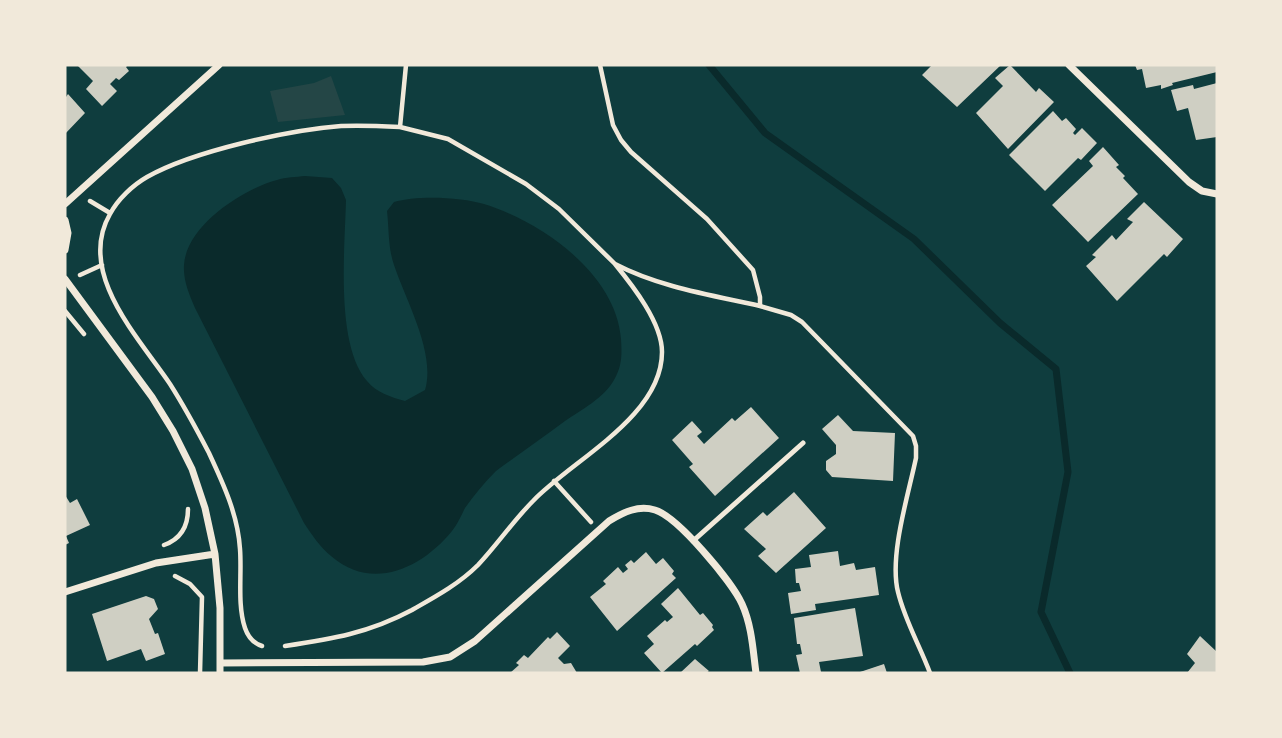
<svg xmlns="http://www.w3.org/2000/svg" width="1282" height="738" font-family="'Exo 2',sans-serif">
	<rect width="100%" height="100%" fill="#0f3d3e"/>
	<path fill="#244646" d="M 331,76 L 345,115 L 278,122 L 270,91 L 314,83 Z"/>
	<path fill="#0a2a2b" d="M 305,176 L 332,178 L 341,188 L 346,200 C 345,248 335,344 367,381 C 377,393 391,397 405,401 L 425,390 C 436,353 406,301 394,265 C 388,248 389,228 387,211 L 394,202 C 416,195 462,197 484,204 C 542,222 616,274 621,339 C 622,355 622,366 614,380 C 604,398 581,410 565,421 C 542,438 519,454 496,471 C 484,483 474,495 465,508 C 461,516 457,525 452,531 C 422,568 372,592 331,556 C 320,547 312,535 304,523 L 195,308 C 189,294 183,280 184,265 C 186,226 243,189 277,180 C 286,177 296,177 305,176 Z"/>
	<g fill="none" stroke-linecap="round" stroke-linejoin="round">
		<path stroke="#0a2a2b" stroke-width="7" d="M 709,65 L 765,133 L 914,239 L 1000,323 L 1056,369 L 1068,472 L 1041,612 L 1070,673"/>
	</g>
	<path fill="#cfcfc3" d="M 77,65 L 128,65 L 126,67 L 129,71 L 119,80 L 116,78 L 110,84 L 117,91 L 102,106 L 86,89 L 93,81 Z
		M 932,65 L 1001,65 L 957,107 L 922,75 Z
		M 1010,65 L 1036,92 L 1039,88 L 1054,102 L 1008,149 L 976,113 L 1003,86 L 995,78 Z
		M 1135,65 L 1217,65 L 1217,72 L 1172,83 L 1173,85 L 1161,89 L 1161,85 L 1146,88 L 1142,69 L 1137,70 Z
		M 1217,83 L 1217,137 L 1196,140 L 1188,108 L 1177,111 L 1171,90 L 1193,85 L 1194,89 Z
		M 68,94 L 85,113 L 65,134 L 65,95 L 66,97 Z
		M 1053,111 L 1062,121 L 1066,118 L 1076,129 L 1073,133 L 1075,135 L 1082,128 L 1097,143 L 1081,160 L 1078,158 L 1045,191 L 1009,155 Z
		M 1103,147 L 1119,165 L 1116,167 L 1125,176 L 1123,178 L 1138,194 L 1088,242 L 1052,205 L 1093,166 L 1089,161 Z
		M 1144,202 L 1183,239 L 1167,257 L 1164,254 L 1117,301 L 1086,266 L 1096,257 L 1092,255 L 1112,235 L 1116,240 L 1133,222 L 1127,219 Z
		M 751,407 L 779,438 L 715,496 L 689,467 L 693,464 L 672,440 L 692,421 L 702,432 L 697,436 L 704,444 L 732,418 L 735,421 Z
		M 838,415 L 853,431 L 895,433 L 893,481 L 832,477 L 826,470 L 826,461 L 836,454 L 836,445 L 822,429 Z
		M 794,492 L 826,528 L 776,573 L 758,556 L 766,549 L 744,529 L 763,512 L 767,516 Z
		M 65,495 L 70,503 L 77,499 L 90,525 L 66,536 L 69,543 L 65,545 Z
		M 838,551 L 840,566 L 854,563 L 856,570 L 875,567 L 879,595 L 815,604 L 816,610 L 791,614 L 788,593 L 801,591 L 799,583 L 796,583 L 795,569 L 811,567 L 809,555 Z
		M 646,552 L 656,564 L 663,558 L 674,571 L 672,574 L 676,578 L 617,631 L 590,597 L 606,584 L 603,581 L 618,567 L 623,573 L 628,569 L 625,565 L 631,560 L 634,563 Z
		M 678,588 L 700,615 L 703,613 L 713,625 L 712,627 L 714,630 L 697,646 L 695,644 L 662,673 L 644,653 L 654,644 L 647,636 L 665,620 L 667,622 L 673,617 L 661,604 Z
		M 146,596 L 154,599 L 158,609 L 149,619 L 155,634 L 158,633 L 165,654 L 146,661 L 141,649 L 107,661 L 92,614 Z
		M 855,608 L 863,656 L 819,662 L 821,672 L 800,673 L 796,655 L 802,654 L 800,644 L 797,644 L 794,618 Z
		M 557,632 L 570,646 L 558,658 L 564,664 L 571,663 L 577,673 L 510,673 L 519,665 L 516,663 L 524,655 L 528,658 L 548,637 L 550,639 Z
		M 1200,636 L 1217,652 L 1217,673 L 1187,673 L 1195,663 L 1187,654 Z
		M 695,659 L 709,671 L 706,673 L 680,673 Z
		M 884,664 L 887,673 L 857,673 Z"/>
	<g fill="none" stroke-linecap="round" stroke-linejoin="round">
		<path stroke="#f1e9da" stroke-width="4.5" d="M 600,65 L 613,125 L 621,140 L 631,152 L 707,219 L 753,270 L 760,297 L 760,306 L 791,315 L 802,322 L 913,436 L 916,446 L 916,458 C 908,496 889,556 898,592 C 905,621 920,646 930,673
			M 400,127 L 448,139 L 526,184 L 559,209 L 615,264 C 659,287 711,295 760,306
			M 90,201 L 110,213
			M 80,275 L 102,265
			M 65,311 L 84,334
			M 554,481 L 591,522
			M 164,545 C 181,539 188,526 188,509
			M 175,576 L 190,584 L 202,597 L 200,673
			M 262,646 C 253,643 248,637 245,628 C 237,604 242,574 240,549 C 238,515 223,483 209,453 C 197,430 184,406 170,384 C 139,338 76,273 110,214 C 118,199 133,185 147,177 C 193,151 289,130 341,126 C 360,125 381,126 400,127 L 406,65
			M 285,646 C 332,639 369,633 412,610 C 435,597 459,584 478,565 C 497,545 513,521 533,501 C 572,460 662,417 662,352 C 662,323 633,286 615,264"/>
		<path stroke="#f1e9da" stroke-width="5" d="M 693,541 L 803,443"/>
		<path stroke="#f1e9da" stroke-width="7" d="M 1069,65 L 1189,182 L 1202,191 L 1217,194
			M 65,204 L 219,65
			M 65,220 L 68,233 L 65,250
			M 65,279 L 152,397 L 173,431 L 192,469 L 205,508 L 215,554 L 220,608 L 220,673
			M 65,592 L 156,563 L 215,554
			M 221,663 L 423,662 L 450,657 L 475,641 L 609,521 C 624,512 638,505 655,510 C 678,517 732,582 742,604 C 752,626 753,651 756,673"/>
	</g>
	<rect width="1282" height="738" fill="none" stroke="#f1e9da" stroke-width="133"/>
</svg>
